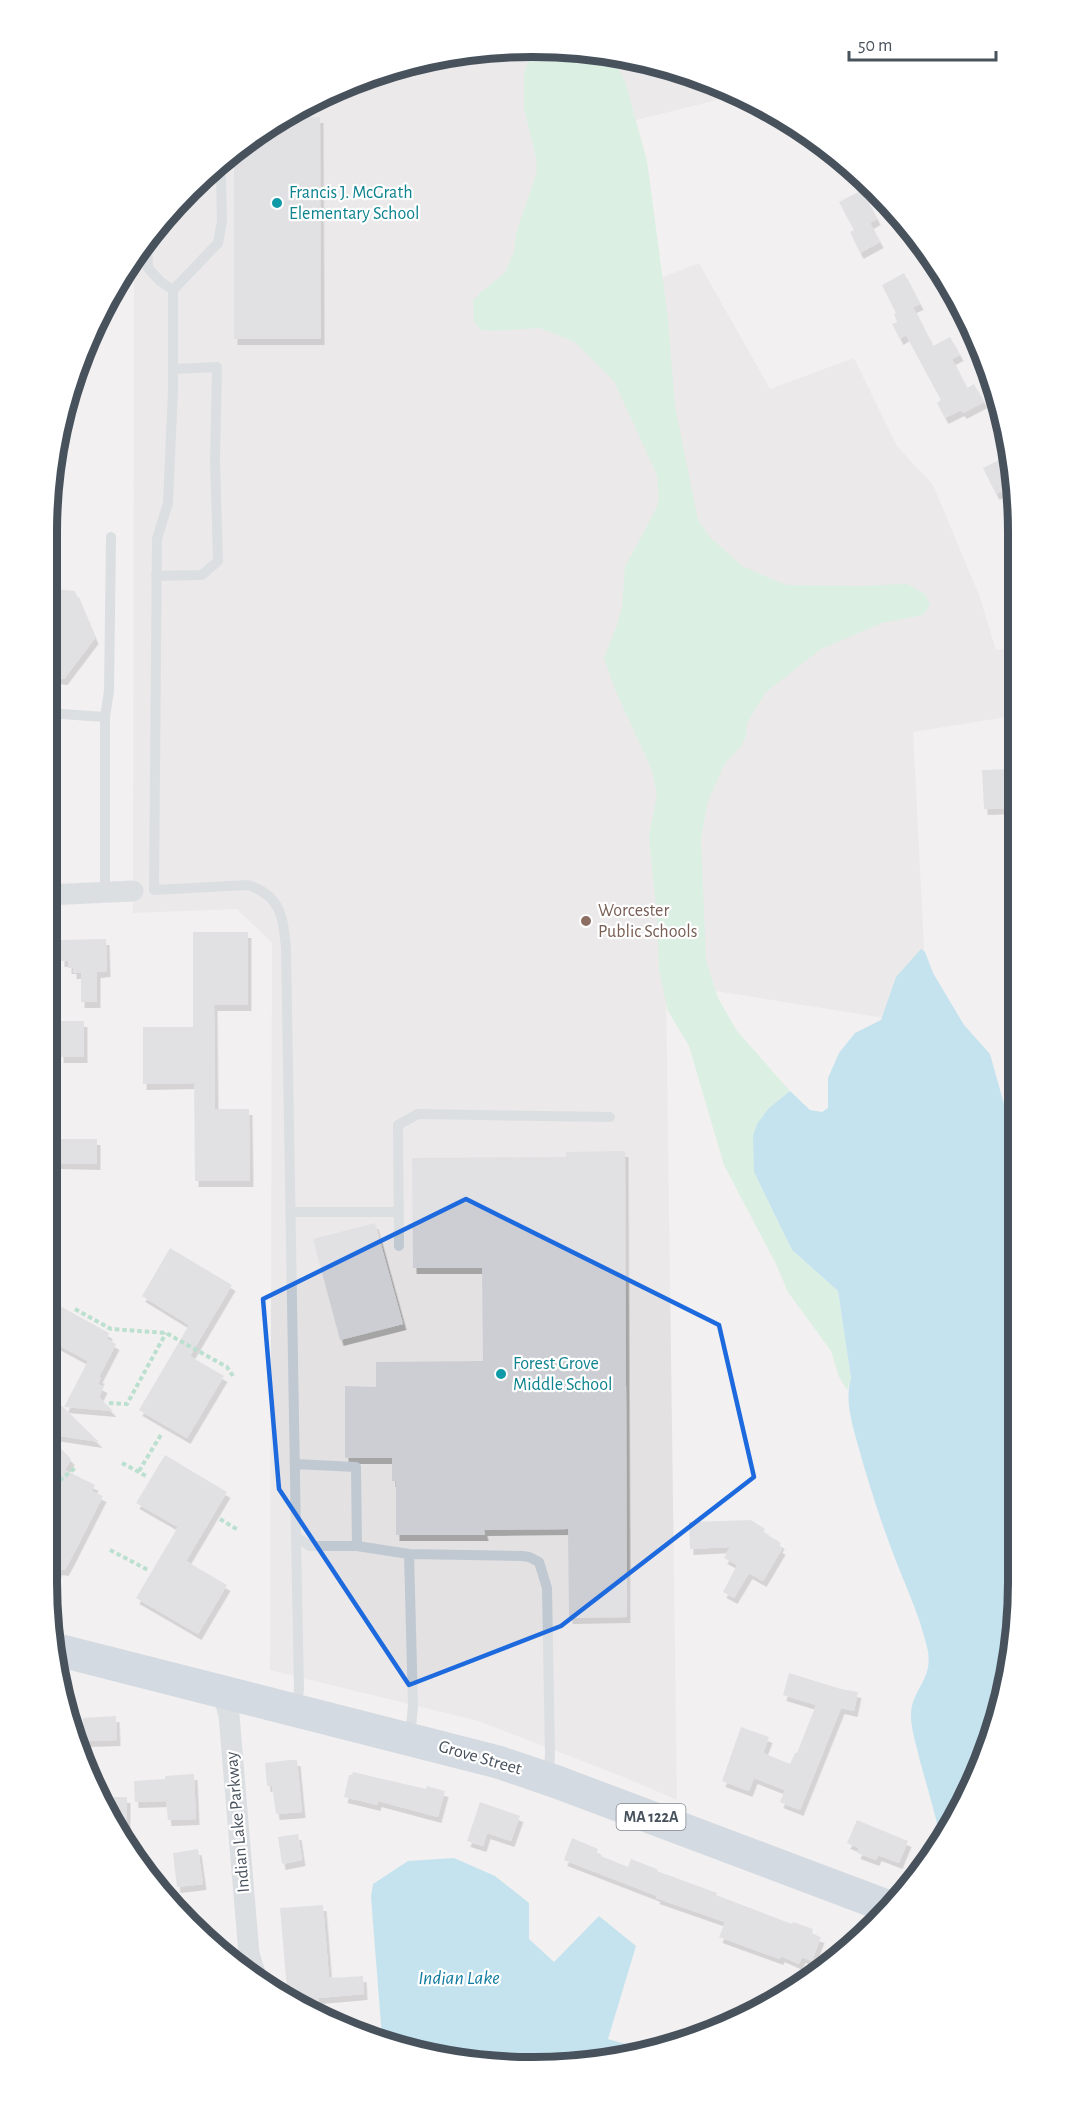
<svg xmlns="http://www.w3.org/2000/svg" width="1065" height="2114" font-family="'Alegreya Sans',sans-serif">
	<defs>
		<filter id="shadow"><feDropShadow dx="3.5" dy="6" stdDeviation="0" flood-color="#0004"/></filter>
	</defs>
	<rect width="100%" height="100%" fill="#f2f0f0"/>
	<path fill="#e3e1e2" d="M 564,48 L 658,63 L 741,94 L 616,125 L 658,279 L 699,263 L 770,389 L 854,358 L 897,446 L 933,485 L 980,597 L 996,650 L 1005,649 L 1013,716 L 913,732 L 928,1025 L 666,983 L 677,1800 L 621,1776 L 478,1721 L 270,1670 L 272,943 L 237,909 L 133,913 L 134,258 L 147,237 L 212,167 L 289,112 L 376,72 L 469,51 Z"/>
	<path fill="#bfeed3" d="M 599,53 L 613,58 L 626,84 L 647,161 L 668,319 L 675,406 L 698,520 L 710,537 L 742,566 L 786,585 L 859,586 L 907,584 L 925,594 L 930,605 L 923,615 L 882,623 L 821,649 L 765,693 L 747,723 L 746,736 L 741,746 L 725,763 L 708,801 L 701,838 L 706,961 L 718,998 L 737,1031 L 790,1091 L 769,1108 L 754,1172 L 792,1250 L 838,1291 L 851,1379 L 847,1390 L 839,1377 L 831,1351 L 788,1292 L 776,1264 L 724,1165 L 689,1046 L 668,1011 L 659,970 L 657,918 L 649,836 L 657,795 L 652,770 L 616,692 L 604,658 L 617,625 L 622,608 L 625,567 L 656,509 L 659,499 L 657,475 L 614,381 L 575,342 L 540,328 L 494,331 L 481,330 L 474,321 L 473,301 L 481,292 L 505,273 L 514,252 L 516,233 L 537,172 L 536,158 L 524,108 L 524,72 L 529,61 Z"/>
	<path fill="#8dd3ea" d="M 921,949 L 925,952 L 933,973 L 964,1025 L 990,1054 L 1016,1147 L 1011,1192 L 1016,1230 L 1017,1267 L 1006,1307 L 1017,1398 L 1017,1613 L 1002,1707 L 969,1796 L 940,1835 C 934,1810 927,1786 920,1761 C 917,1747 911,1730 911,1716 C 911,1688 935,1680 927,1647 C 919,1612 902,1579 890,1545 C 878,1513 868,1481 859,1449 C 853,1427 844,1401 851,1378 L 838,1291 L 792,1250 L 754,1172 L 753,1136 L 757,1124 L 769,1108 L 790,1091 L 810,1110 L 822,1112 L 828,1108 L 828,1078 L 839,1053 L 855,1033 L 881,1020 L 896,977 Z
		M 454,1858 L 495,1876 L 529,1903 L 529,1939 L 554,1962 L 599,1916 L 636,1946 L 608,2039 L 643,2049 L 596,2063 L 437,2058 L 382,2037 L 371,1897 L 373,1884 L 408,1861 Z"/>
	<path fill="#cdced4" filter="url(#shadow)" d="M 282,117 L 320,117 L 321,339 L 234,339 L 234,151 Z
		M 862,190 L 877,219 L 870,223 L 880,242 L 860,253 L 850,232 L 854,230 L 839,202 Z
		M 904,273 L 920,304 L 913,307 L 933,346 L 950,337 L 960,355 L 952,359 L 967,388 L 974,384 L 984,402 L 963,413 L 961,410 L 945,418 L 937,403 L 941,400 L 906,335 L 900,339 L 892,324 L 897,322 L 894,314 L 896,313 L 882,285 Z
		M 1001,459 L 1004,463 L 1012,459 L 1014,469 L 1015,517 L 1001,491 L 996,494 L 983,468 Z
		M 47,588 L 75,591 L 95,638 L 64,679 L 47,677 Z
		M 1012,769 L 1013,808 L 984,809 L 982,770 Z
		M 193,932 L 248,932 L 248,1005 L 214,1005 L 215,1109 L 249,1109 L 250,1181 L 195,1181 L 194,1083 L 143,1084 L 143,1027 L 193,1027 Z
		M 106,939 L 107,971 L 97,972 L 97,1002 L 81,1002 L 81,973 L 73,973 L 73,968 L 68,968 L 68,961 L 61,961 L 61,940 Z
		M 61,1021 L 84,1021 L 84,1057 L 60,1057 Z
		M 57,1139 L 97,1139 L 97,1164 L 57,1163 Z
		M 625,1151 L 627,1617 L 569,1618 L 568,1529 L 484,1530 L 485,1535 L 396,1535 L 396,1481 L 392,1481 L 392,1458 L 345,1458 L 345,1386 L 376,1387 L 376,1362 L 483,1361 L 482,1268 L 413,1268 L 412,1158 L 566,1157 L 566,1152 Z
		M 375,1223 L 403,1324 L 340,1340 L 313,1239 Z
		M 170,1248 L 232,1285 L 190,1356 L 224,1376 L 187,1438 L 139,1410 L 189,1325 L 142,1296 Z
		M 47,1299 L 109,1333 L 107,1339 L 116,1344 L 99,1377 L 101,1378 L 98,1384 L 104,1387 L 99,1397 L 113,1411 L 64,1407 L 88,1361 L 47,1339 Z
		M 61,1405 L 99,1442 L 47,1434 Z
		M 47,1434 L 71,1459 L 65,1470 L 95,1485 L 92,1491 L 103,1496 L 70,1561 L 65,1570 L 59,1569 L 48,1590 L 47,1531 L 57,1511 L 54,1509 L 58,1501 L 55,1500 L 62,1485 L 47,1477 Z
		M 165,1455 L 227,1492 L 186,1561 L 227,1585 L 198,1634 L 136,1598 L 178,1527 L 136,1503 Z
		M 751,1520 L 765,1529 L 763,1532 L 781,1543 L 779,1547 L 782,1549 L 763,1581 L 749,1573 L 734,1598 L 723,1592 L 737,1565 L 724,1558 L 730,1547 L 690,1549 L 689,1522 Z
		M 789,1673 L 841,1689 L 858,1692 L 854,1711 L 841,1708 L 800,1810 L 780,1802 L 785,1790 L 754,1778 L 749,1791 L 722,1781 L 741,1727 L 769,1737 L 763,1753 L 790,1764 L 795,1753 L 797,1753 L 816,1705 L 783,1695 Z
		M 116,1716 L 117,1740 L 84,1741 L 83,1718 Z
		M 289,1760 L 297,1760 L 302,1812 L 276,1814 L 272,1786 L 267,1786 L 265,1763 Z
		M 353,1772 L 426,1789 L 427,1786 L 445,1791 L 438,1817 L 378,1801 L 377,1805 L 344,1797 L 349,1775 L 352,1775 Z
		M 194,1774 L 196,1819 L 168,1820 L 166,1801 L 135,1802 L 134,1781 L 165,1779 L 165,1776 Z
		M 104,1797 L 127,1797 L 127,1841 L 111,1809 Z
		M 480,1802 L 520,1816 L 511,1841 L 487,1833 L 483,1846 L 467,1841 Z
		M 857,1820 L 908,1841 L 899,1863 L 878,1855 L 876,1860 L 857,1853 L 859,1848 L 847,1843 Z
		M 298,1834 L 302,1860 L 282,1864 L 278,1837 Z
		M 572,1838 L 598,1849 L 596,1854 L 628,1867 L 631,1859 L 657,1869 L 657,1871 L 717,1893 L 716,1895 L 792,1924 L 793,1922 L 813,1929 L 812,1934 L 821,1937 L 812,1961 L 802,1957 L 799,1964 L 781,1956 L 780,1959 L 719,1937 L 725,1922 L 656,1898 L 657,1896 L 564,1860 Z
		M 198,1849 L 203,1884 L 177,1887 L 173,1853 Z
		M 323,1905 L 329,1978 L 363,1976 L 364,1994 L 318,1998 L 319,2006 L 313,2007 L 314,2012 L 288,2001 L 280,1908 Z"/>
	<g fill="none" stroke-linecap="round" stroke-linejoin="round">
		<path stroke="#78cca6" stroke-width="4" stroke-dasharray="4.5 3" stroke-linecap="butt" d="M 75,1309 L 111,1329 L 166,1333 L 227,1367 L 233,1376
			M 109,1403 L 127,1404 L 166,1333
			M 122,1463 L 148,1477
			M 139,1471 L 162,1433
			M 47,1481 L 54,1485 L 75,1468
			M 220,1519 L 238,1530
			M 110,1550 L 148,1570"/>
		<path stroke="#c0c9d1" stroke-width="10" d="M 212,167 L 221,178 L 222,221 L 218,243 L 173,290 L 173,390 L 168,503 L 157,539 L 154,890 L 248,885 C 281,896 283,917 286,948 L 296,1537 L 310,1546 L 357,1546 L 409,1554 L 522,1556 L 529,1557 L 539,1562 L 547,1588 L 550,1756 L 548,1775
			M 147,237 L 148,268 L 160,281 L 173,290
			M 156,576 L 202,575 L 218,561 L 215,461 L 217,367 L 173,369
			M 47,713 L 105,717 L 105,892
			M 105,717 L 109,691 L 111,537
			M 291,1212 L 399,1212
			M 399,1246 L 398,1125 L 418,1114 L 610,1117
			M 295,1464 L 356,1467 L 357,1546
			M 296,1537 L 299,1689 L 297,1707
			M 409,1554 L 413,1706 L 410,1737"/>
		<path stroke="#c0c9d1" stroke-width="21" d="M 47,895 L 133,891
			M 222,1691 L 229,1715 L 249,1954 L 257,1979"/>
		<path stroke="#b0bece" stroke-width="33" d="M 58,1650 L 498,1762 L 557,1782 L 889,1907"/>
	</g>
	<path d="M0 0H1065V2114H0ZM 466,1199 L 719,1325 L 754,1477 L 561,1626 L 409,1685 L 279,1489 L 263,1299 Z" fill="#f2f0f0" fill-opacity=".55" fill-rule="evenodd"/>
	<path fill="none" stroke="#1d69de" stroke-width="4.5" stroke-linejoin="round" d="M 466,1199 L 719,1325 L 754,1477 L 561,1626 L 409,1685 L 279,1489 L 263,1299 Z"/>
	<g fill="#0f9aa8" stroke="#fff" stroke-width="2">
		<circle cx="277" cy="203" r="6"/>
		<circle cx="501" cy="1374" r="6"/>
	</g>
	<circle fill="#8d6e63" stroke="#fff" stroke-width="2" cx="586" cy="921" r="6"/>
	<g text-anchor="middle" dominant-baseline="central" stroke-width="4.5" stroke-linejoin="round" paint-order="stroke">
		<rect fill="#fff" stroke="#7f868e" stroke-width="1.5" x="616.5" y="1804" width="69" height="26" rx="4.5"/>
		<g font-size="16" font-weight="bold" fill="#48525d">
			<text x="651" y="1817">MA 122A</text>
		</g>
		<g font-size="18" fill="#0d838f" stroke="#fff" text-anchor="start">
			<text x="289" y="193">Francis J. McGrath<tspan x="289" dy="21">Elementary School</tspan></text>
			<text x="513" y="1364">Forest Grove<tspan x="513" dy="21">Middle School</tspan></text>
		</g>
		<g font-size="18" fill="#785e54" stroke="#fff" text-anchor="start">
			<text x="598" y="911">Worcester<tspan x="598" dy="21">Public Schools</tspan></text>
		</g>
		<g font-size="18" fill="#48525d" stroke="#fff">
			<text transform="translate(480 1758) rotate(16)">Grove Street</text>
			<text transform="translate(238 1822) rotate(-95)">Indian Lake Parkway</text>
		</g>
		<g font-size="20" font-style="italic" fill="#0f7ba0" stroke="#fff">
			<text x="459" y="1978">Indian Lake</text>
		</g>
	</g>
	<path d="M0 0H1065V2114H0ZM532 57H533A475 475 0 0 1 1008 532V1582A475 475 0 0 1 533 2057H532A475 475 0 0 1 57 1582V532A475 475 0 0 1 532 57Z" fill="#fff" fill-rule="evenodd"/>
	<path fill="none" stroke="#48525d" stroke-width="8" d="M532 57H533A475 475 0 0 1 1008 532V1582A475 475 0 0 1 533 2057H532A475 475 0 0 1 57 1582V532A475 475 0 0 1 532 57Z"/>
	<path d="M849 51v9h147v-9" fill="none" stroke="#48525d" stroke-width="3"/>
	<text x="858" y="51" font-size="18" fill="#48525d" stroke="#ffffff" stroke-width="4.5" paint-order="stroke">50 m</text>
</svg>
